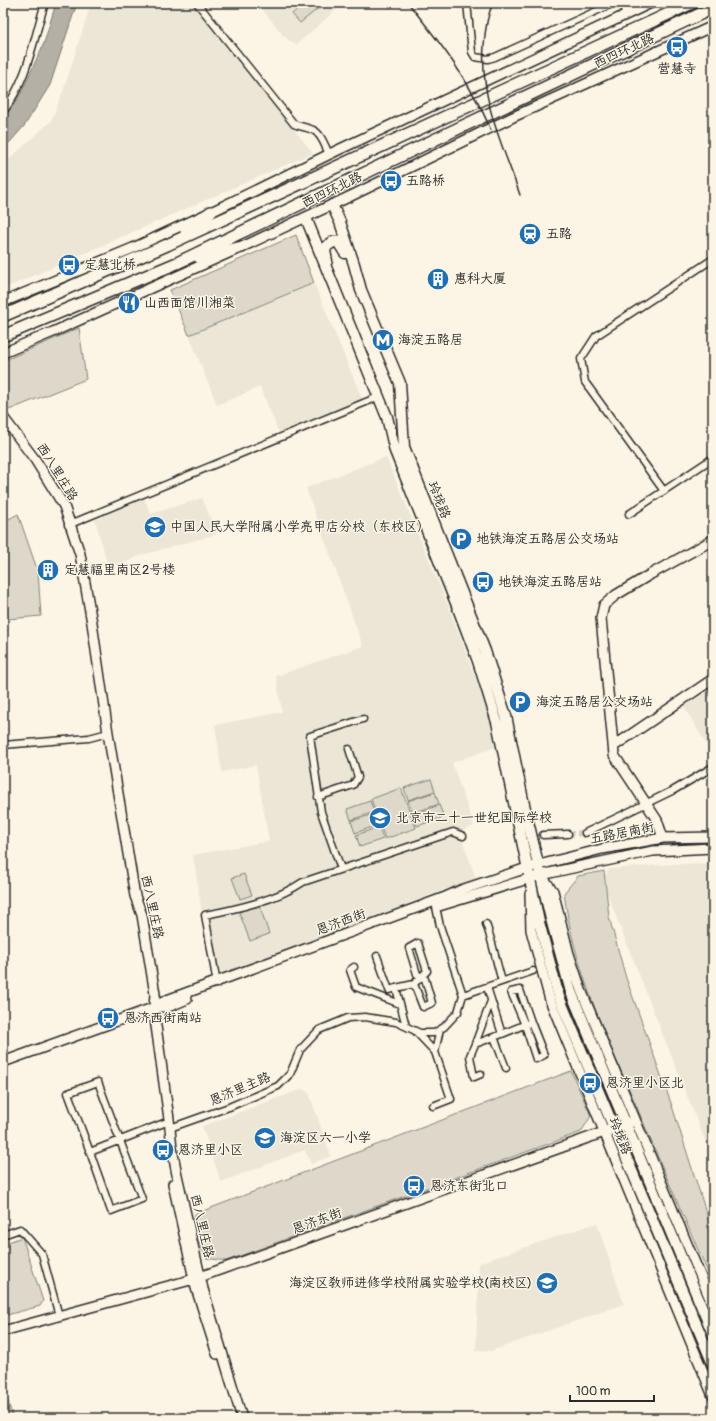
<svg xmlns="http://www.w3.org/2000/svg" width="716" height="1421" font-family="Pangolin,'LXGW WenKai TC',sans-serif">
	<rect width="100%" height="100%" fill="#fcf5e5"/>
	<filter id="ink" filterUnits="userSpaceOnUse"><feTurbulence type="fractalNoise" baseFrequency=".025" numOctaves="2"/><feDisplacementMap in="SourceGraphic" scale="8" xChannelSelector="R" yChannelSelector="G"/><feConvolveMatrix kernelMatrix="1 2 1 2 8 2 1 2 1" color-interpolation-filters="sRGB"/></filter>
	<g filter="url(#ink)">
		<path fill="#ece6d7" d="M 91,3 L 192,3 L 313,153 L 3,289 L 3,165 L 51,121 L 65,86 Z
			M 270,3 L 344,3 L 297,44 L 290,41 L 283,35 L 262,9 Z
			M 314,283 L 363,401 L 280,435 L 260,387 L 217,405 L 189,335 Z
			M 386,457 L 449,608 L 484,701 L 498,746 L 452,763 L 474,826 L 459,832 L 476,878 L 212,977 L 193,855 L 269,841 L 256,765 L 222,772 L 215,725 L 282,712 L 276,676 L 363,646 L 306,488 Z
			M 202,498 L 217,534 L 142,555 L 124,563 L 108,566 L 95,520 L 144,499 L 151,514 Z
			M 713,688 L 713,755 L 684,707 Z
			M 713,863 L 713,1161 L 602,881 L 609,869 L 674,864 Z
			M 302,1089 L 309,1093 L 331,1156 L 311,1164 L 305,1150 L 221,1182 L 202,1126 Z
			M 597,1223 L 624,1304 L 491,1351 L 476,1350 L 479,1263 Z"/>
		<path fill="#ded8ca" stroke="#84827a" d="M 305,3 L 317,3 L 320,7 L 300,23 L 292,14 Z
			M 296,235 L 314,283 L 189,335 L 170,290 Z
			M 79,328 L 86,379 L 9,410 L 3,401 L 3,361 Z
			M 18,514 L 38,572 L 41,616 L 8,619 L 3,583 L 3,522 Z
			M 431,779 L 435,791 L 408,800 L 404,788 Z
			M 401,788 L 416,828 L 385,839 L 371,799 Z
			M 435,792 L 439,804 L 413,813 L 408,801 Z
			M 370,801 L 374,812 L 351,820 L 347,809 Z
			M 439,805 L 444,817 L 417,826 L 413,815 Z
			M 374,814 L 378,825 L 355,833 L 351,821 Z
			M 379,827 L 383,839 L 360,847 L 356,835 Z
			M 604,871 L 609,917 L 626,978 L 672,1106 L 713,1234 L 713,1284 C 686,1222 659,1160 633,1098 C 604,1033 573,964 564,893 L 578,876 Z
			M 244,874 L 252,895 L 240,899 L 232,878 Z
			M 259,904 L 269,934 L 250,941 L 239,912 Z
			M 571,1071 L 591,1116 L 581,1132 L 226,1261 L 206,1258 L 195,1233 L 195,1214 Z
			M 22,1237 L 43,1301 L 40,1306 L 3,1316 L 3,1244 Z
			M 7,1398 L 13,1418 L 3,1418 L 3,1399 Z"/>
		<path fill="#b4b0a5" stroke="#7d7b74" d="M 56,3 L 77,3 L 50,85 L 25,125 L 11,141 L 3,149 L 3,118 L 15,103 L 23,89 L 44,43 Z"/>
		<g fill="none" stroke-linecap="round" stroke-linejoin="round">
			<path stroke="#d2cdc0" stroke-width="6" stroke-dasharray="6 3" stroke-linecap="butt" d="M 568,834 L 585,833"/>
			<g stroke="#2b2b2b" stroke-width="9">
				<path id="street" d="M 197,3 L 294,124 C 300,127 307,127 313,130 C 321,133 325,146 329,154
					M 467,3 L 472,52 L 475,57 L 488,59 L 495,57 L 614,3
					M 622,3 L 626,15
					M 3,112 C 28,79 33,41 45,3
					M 664,491 L 585,382 L 581,359 L 596,336 L 713,259
					M 629,514 L 713,458
					M 68,525 L 378,397
					M 3,745 L 89,738 L 108,733
					M 318,797 L 353,785 L 358,777 L 349,749
					M 585,833 L 674,790 L 713,767
					M 543,835 L 568,834
					M 341,869 L 321,812 L 310,736 L 363,719
					M 486,924 C 493,943 496,962 502,981
					M 377,956 L 389,990 L 396,988
					M 354,967 L 350,970 L 356,987 L 400,1004
					M 217,984 L 205,915 C 236,909 277,900 303,882 L 453,832 L 463,836
					M 487,987 L 502,1034 L 475,1044 L 491,1001
					M 463,995 L 533,971
					M 406,1026 L 396,988 L 414,984 L 423,1007 L 432,1003 L 425,979 L 417,974 L 409,948 L 418,943 L 427,971 L 414,984
					M 416,1032 L 435,1052 L 440,1029
					M 502,1034 L 531,1022 L 544,1055 L 536,1059 L 525,1025 L 511,992 L 520,990 L 531,1022
					M 494,1037 L 506,1068
					M 475,1044 L 470,1056 L 474,1077 L 481,1074
					M 433,1106 L 451,1099 L 435,1052
					M 170,1128 L 229,1107 L 278,1086 L 290,1074 L 300,1050 L 319,1030 L 348,1018 L 365,1017 L 396,1022 L 420,1033 L 434,1033 L 444,1027 L 458,1012 L 463,995 L 440,926 L 436,907
					M 90,1152 L 68,1093 L 98,1082 L 142,1199 L 111,1211 L 90,1152 L 164,1123
					M 3,1235 L 20,1229 L 42,1254 L 59,1316"/>
			</g>
			<g stroke="#2b2b2b" stroke-width="12">
				<path id="secondary" d="M 3,302 L 133,248 L 211,212 L 336,151 L 651,3
					M 3,353 L 53,332 L 242,247 L 353,195 L 513,117 L 713,26
					M 3,417 L 36,461 L 64,506 L 80,554 L 92,623 L 108,733 L 135,896 L 142,915 L 155,994 L 154,1007 L 156,1026 L 169,1119 L 172,1148 L 177,1175 L 203,1289 L 242,1418
					M 614,746 L 713,679
					M 663,838 L 657,820 L 614,755 L 601,618 L 604,605 L 616,595 L 651,574 L 713,540
					M 541,875 L 553,891 L 569,954 L 581,990 L 713,1306
					M 530,894 L 531,930 L 550,1000 L 713,1396
					M 439,906 L 541,875 L 568,869 L 653,851 L 713,848
					M 155,1007 L 168,1007 L 187,999
					M 3,1062 L 150,1009 L 167,1000 L 443,898 L 461,890 L 527,868 L 602,849 L 663,838 L 713,837
					M 173,1184 L 196,1288 L 217,1354
					M 3,1331 L 194,1279 L 635,1121"/>
			</g>
			<g stroke="#2b2b2b" stroke-width="13">
				<path id="primary" d="M 332,205 L 340,222 L 354,264 L 361,290 L 400,383 L 404,447 L 485,651 L 506,716 L 523,800 L 551,919 L 571,992 L 713,1334
					M 306,218 L 387,417 L 395,451 L 458,608 L 478,661 L 497,722 L 539,922 L 559,997 L 713,1364
					M 327,261 L 325,251 L 327,246 L 333,242 L 338,242 L 345,253"/>
			</g>
			<g stroke="#2b2b2b" stroke-width="14">
				<path id="highway" d="M 186,231 L 211,212
					M 199,257 L 242,247
					M 3,316 L 167,245 L 692,3
					M 3,336 L 177,263 L 459,128 L 713,8"/>
			</g>
			<use href="#street" stroke="#fcf5e5" stroke-width="6"/>
			<use href="#secondary" stroke="#fcf5e5" stroke-width="9"/>
			<use href="#primary" stroke="#fcf5e5" stroke-width="10"/>
			<use href="#highway" stroke="#fcf5e5" stroke-width="11"/>
			<path stroke="#2b2b2b" stroke-width="1.5" d="M 408,3 C 440,42 471,83 491,130
				M 493,3 C 487,16 485,31 484,45 C 480,101 502,143 520,195"/>
		</g>
	</g>
	<defs>
		<g id="bus-disc" transform="scale(1.15)"><circle r="9.5" fill="#1f6fb2" stroke="#fcf5e5"/><path d="M-5-6H5V4H4V6H2V4H-2V6H-4V4H-5ZM-3.5-4V0h7V-4ZM-3.5 1.2v1.5H-2V1.2ZM2 1.2v1.5H3.5V1.2Z" fill="#fff"/></g>
		<g id="station-disc" transform="scale(1.15)"><circle r="9.5" fill="#1f6fb2" stroke="#fcf5e5"/><path d="M-3-6H3Q5-6 5-4V2Q5 4 3 4L4.5 6H3L1.5 4h-3L-3 6H-4.5L-3 4Q-5 4-5 2V-4Q-5-6-3-6ZM-3.5-4v3h7v-3ZM-3.5 1v1.5H-2V1ZM2 1v1.5H3.5V1Z" fill="#fff"/></g>
		<g id="building-disc" transform="scale(1.15)"><circle r="9.5" fill="#1f6fb2" stroke="#fcf5e5"/><path d="M-4-6H4V6H1V3H-1V6H-4ZM-2.5-4.3h1.7v1.8h-1.7ZM.8-4.3h1.7v1.8H.8ZM-2.5-1h1.7V.8h-1.7ZM.8-1h1.7V.8H.8Z" fill="#fff"/></g>
		<g id="restaurant-disc" transform="scale(1.15)"><circle r="9.5" fill="#1f6fb2" stroke="#fcf5e5"/><path d="M-5-6h1v4h1v-4h1v4h1v-4h1v5L-1.5 .5V6h-2V.5L-5-1ZM5-6V6H3V1.5H1.5Q1.5-4 5-6Z" fill="#fff"/></g>
		<g id="metro-disc" transform="scale(1.15)"><circle r="9.5" fill="#1f6fb2" stroke="#fcf5e5"/><path d="M-5.5 5V-5H-3L0 0L3-5H5.5V5H3V-.5L0 4L-3-.5V5Z" fill="#fff"/></g>
		<g id="school-disc" transform="scale(1.15)"><circle r="9.5" fill="#1f6fb2" stroke="#fcf5e5"/><path d="M0-5L7-2L0 1L-7-2ZM-4 1L0 2.5L4 1V4Q0 6-4 4Z" fill="#fff"/></g>
		<g id="parking-disc" transform="scale(1.15)"><circle r="9.5" fill="#1f6fb2" stroke="#fcf5e5"/><path d="M-3.5-5.5H1a3.5 3.5 0 0 1 0 7H-1V5.5H-3.5ZM-1-3.4V-.6H.8a1.4 1.4 0 0 0 0-2.8Z" fill="#fff"/></g>
	</defs>
	<g fill-rule="evenodd">
		<use href="#bus-disc" x="677" y="47"/>
		<use href="#bus-disc" x="391" y="181"/>
		<use href="#station-disc" x="530" y="234"/>
		<use href="#bus-disc" x="69" y="265"/>
		<use href="#building-disc" x="438" y="279"/>
		<use href="#restaurant-disc" x="129" y="303"/>
		<use href="#metro-disc" x="383" y="340"/>
		<use href="#school-disc" x="155" y="527"/>
		<use href="#parking-disc" x="461" y="539"/>
		<use href="#building-disc" x="48" y="570"/>
		<use href="#bus-disc" x="483" y="582"/>
		<use href="#parking-disc" x="520" y="702"/>
		<use href="#school-disc" x="380" y="818"/>
		<use href="#bus-disc" x="108" y="1018"/>
		<use href="#bus-disc" x="590" y="1083"/>
		<use href="#school-disc" x="265" y="1138"/>
		<use href="#bus-disc" x="163" y="1150"/>
		<use href="#bus-disc" x="414" y="1186"/>
		<use href="#school-disc" x="547" y="1283"/>
	</g>
	<g text-anchor="middle" dominant-baseline="central" stroke-width="3" stroke-linejoin="round" paint-order="stroke">
		<g font-size="13" fill="#2b2b2b" stroke="#fcf5e5">
			<text transform="translate(624 51) rotate(-25)">西四环北路</text>
			<text transform="translate(332 190) rotate(-26)">西四环北路</text>
			<text transform="translate(57 472) rotate(58)">西八里庄路</text>
			<text transform="translate(439 500) rotate(68)">玲珑路</text>
			<text transform="translate(622 833) rotate(-11)">五路居南街</text>
			<text transform="translate(152 907) rotate(78)">西八里庄路</text>
			<text transform="translate(341 922) rotate(-20)">恩济西街</text>
			<text transform="translate(240 1089) rotate(-23)">恩济里主路</text>
			<text transform="translate(620 1136) rotate(68)">玲珑路</text>
			<text transform="translate(317 1221) rotate(-20)">恩济东街</text>
			<text transform="translate(202 1226) rotate(77)">西八里庄路</text>
		</g>
		<g font-size="13" fill="#2b2b2b" stroke="#fcf5e5" text-anchor="start">
			<text x="677" y="69" text-anchor="middle">营慧寺</text>
			<text x="406" y="181">五路桥</text>
			<text x="546" y="234">五路</text>
			<text x="84" y="265">定慧北桥</text>
			<text x="454" y="279">惠科大厦</text>
			<text x="144" y="303">山西面馆川湘菜</text>
			<text x="398" y="340">海淀五路居</text>
			<text x="170" y="527">中国人民大学附属小学亮甲店分校（东校区）</text>
			<text x="476" y="539">地铁海淀五路居公交场站</text>
			<text x="64" y="570">定慧福里南区2号楼</text>
			<text x="498" y="582">地铁海淀五路居站</text>
			<text x="536" y="702">海淀五路居公交场站</text>
			<text x="396" y="818">北京市二十一世纪国际学校</text>
			<text x="124" y="1018">恩济西街南站</text>
			<text x="606" y="1083">恩济里小区北</text>
			<text x="280" y="1138">海淀区六一小学</text>
			<text x="178" y="1150">恩济里小区</text>
			<text x="430" y="1186">恩济东街北口</text>
			<text x="532" y="1283" text-anchor="end">海淀区教师进修学校附属实验学校(南校区)</text>
		</g>
	</g>
	<rect width="716" height="1421" fill="none" stroke="#fcf5e5" stroke-width="16"/>
	<rect x="8" y="8" width="700" height="1405" fill="none" stroke="#2b2b2b" stroke-width="1.5" filter="url(#ink)"/>
	<path d="M570 1395v6h84v-6" fill="none" stroke="#2b2b2b" stroke-width="2"/>
	<text x="576" y="1395" font-size="12" fill="#2b2b2b" stroke="#fcf5e5" stroke-width="3" paint-order="stroke">100 m</text>
</svg>
